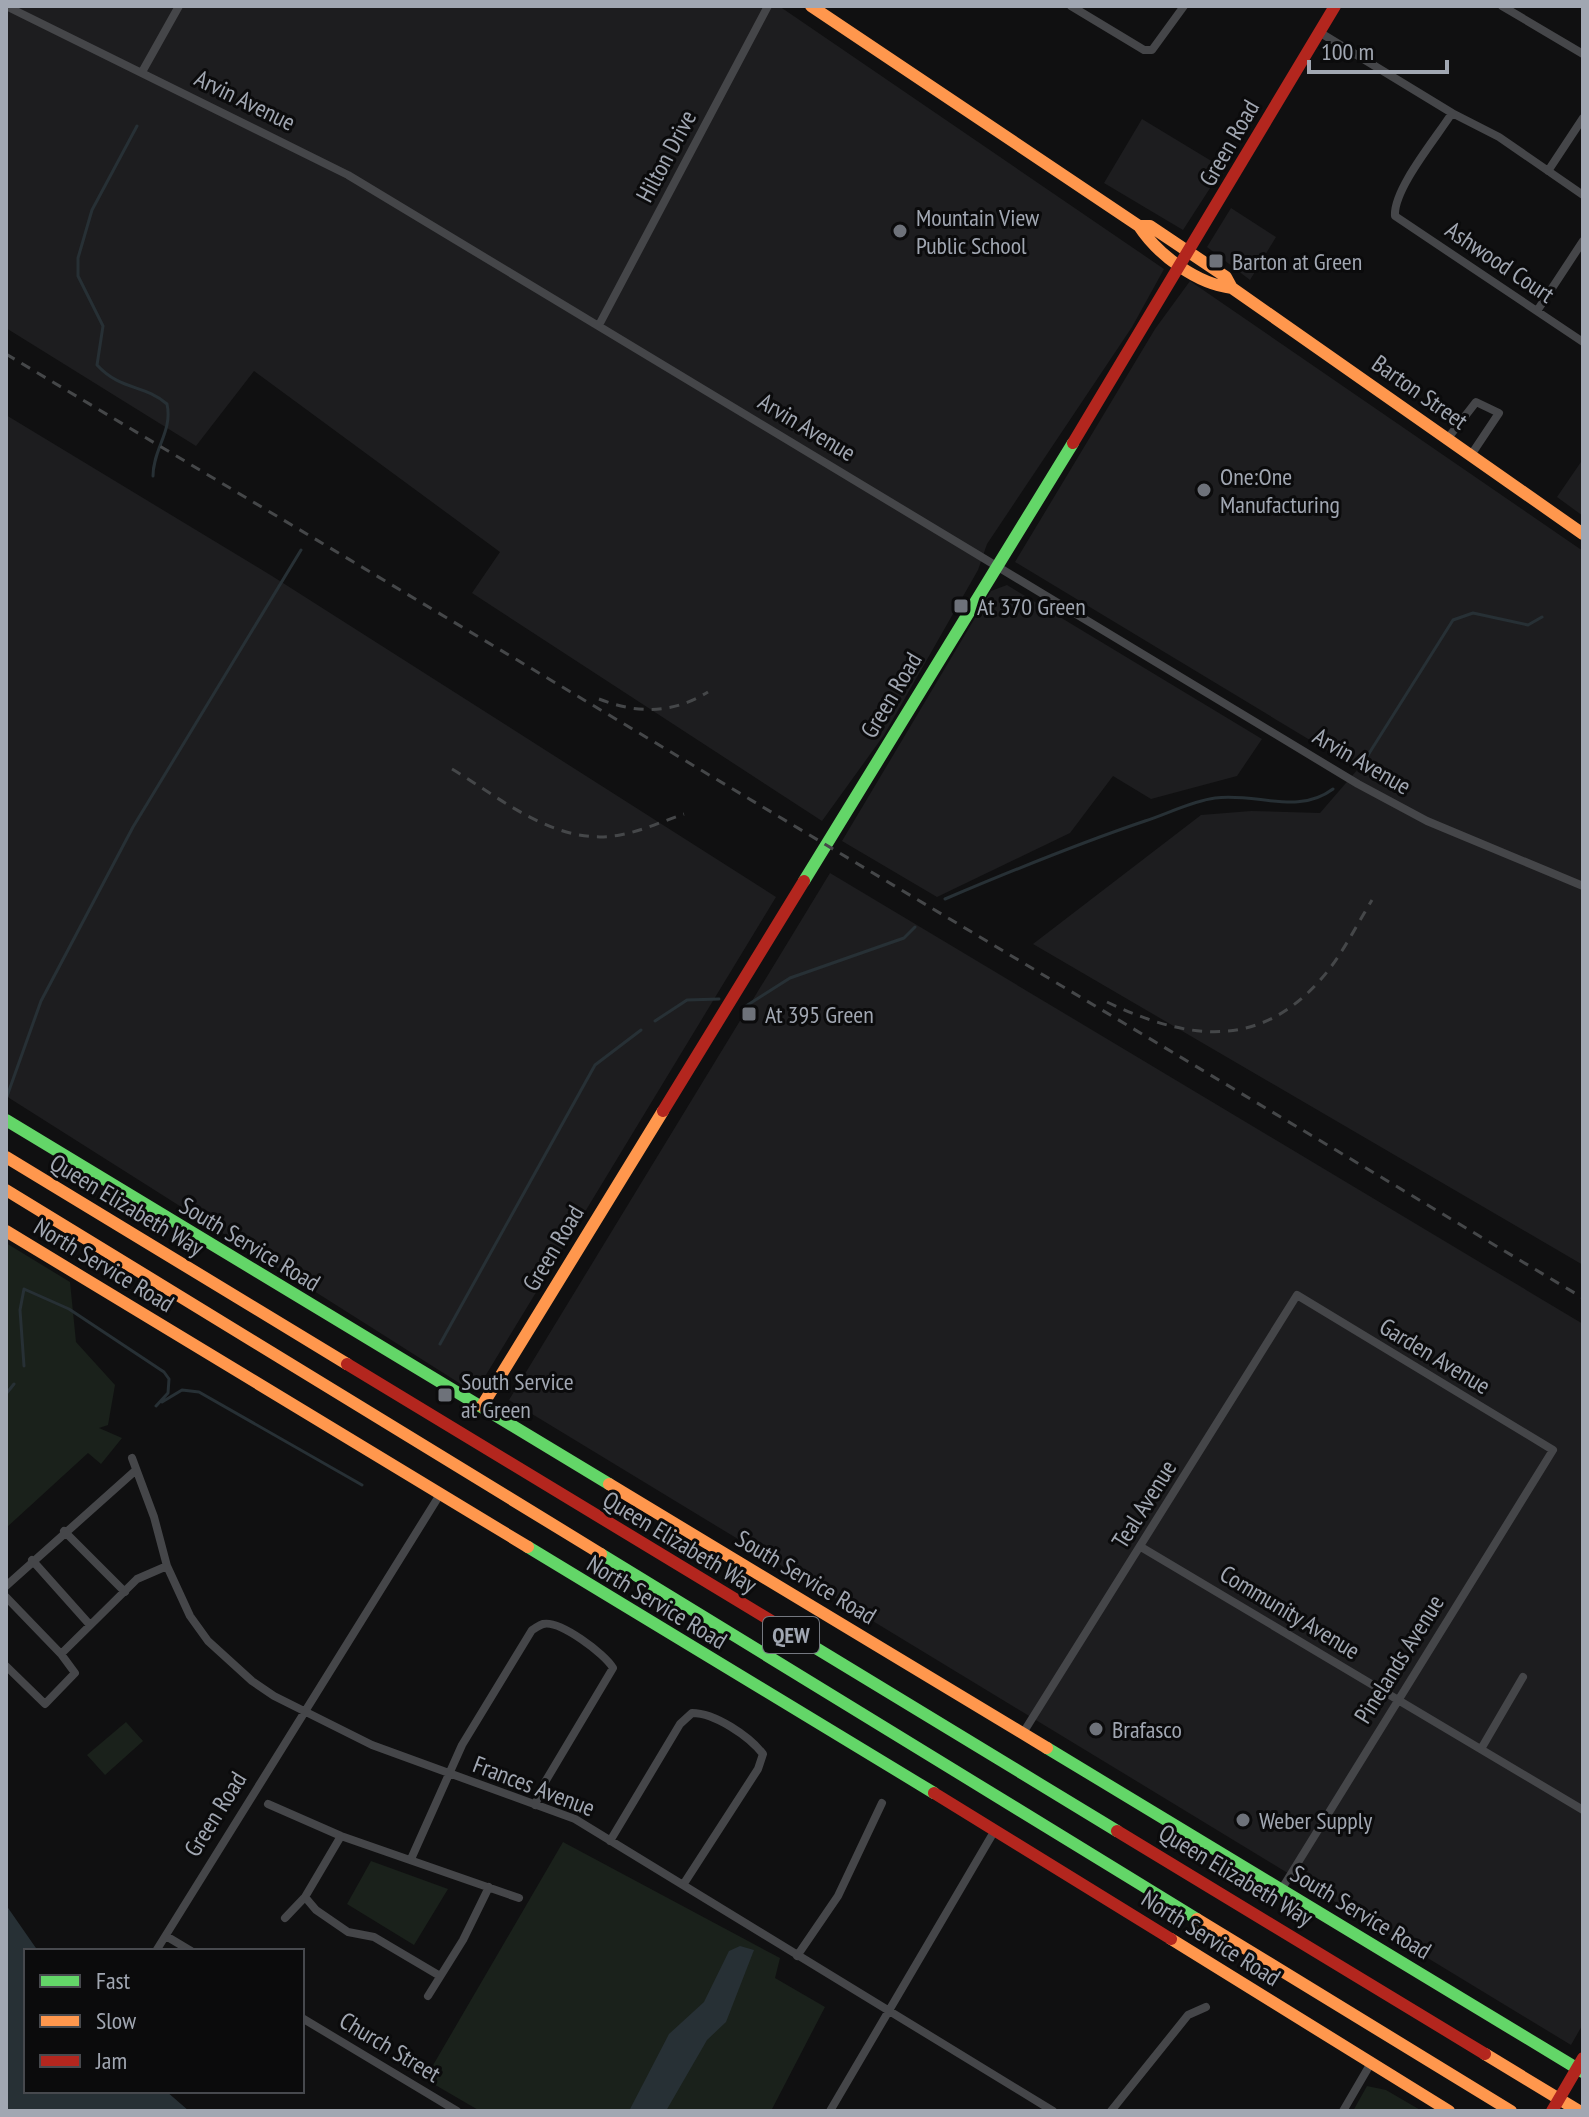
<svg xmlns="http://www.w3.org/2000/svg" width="1589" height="2117" font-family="'PT Sans Narrow',sans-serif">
	<rect width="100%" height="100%" fill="#101011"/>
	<path fill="#1d1d1f" d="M 6,6 L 779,6 L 1164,269 L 1132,327 L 987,544 L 978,570 L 884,735 L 822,821 L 472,593 L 500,552 L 254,371 L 196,446 L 6,328 Z
		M 1142,119 L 1223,168 L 1183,230 L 1104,183 Z
		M 1231,208 L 1276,237 L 1250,280 L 1207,247 Z
		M 1190,281 L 1583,551 L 1583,1265 L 1033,944 L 1201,815 L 1251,811 L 1320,813 L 1358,769 L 1015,562 L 1155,329 Z
		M 6,415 L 272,576 L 776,897 L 475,1393 L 6,1096 Z
		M 1583,459 L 1583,516 L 1557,497 Z
		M 1007,585 L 1262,739 L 1237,776 L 1151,799 L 1113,776 L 1070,833 L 937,897 L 842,841 L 991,591 Z
		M 830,873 L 1583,1324 L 1583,2024 L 1571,2045 L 509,1400 Z"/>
	<path fill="#1a211b" d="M 6,1243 L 70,1282 L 76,1342 L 115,1385 L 108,1425 L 99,1428 L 122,1438 L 101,1464 L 88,1453 L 6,1528 Z
		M 126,1722 L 143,1741 L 105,1775 L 87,1755 Z
		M 563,1842 L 780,1958 L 775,1978 L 825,2007 L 771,2111 L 480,2111 L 425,2079 Z
		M 371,1861 L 448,1889 L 414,1945 L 347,1904 Z
		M 1367,2086 L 1386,2090 L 1422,2111 L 1353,2111 Z"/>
	<path fill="#273035" d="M 6,1905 L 38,1951 L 26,1951 L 26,2091 L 166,2091 L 189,2111 L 6,2111 Z
		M 740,1946 L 754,1950 L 726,2022 L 707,2040 L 666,2111 L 629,2111 L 669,2034 L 704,2002 L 729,1951 Z"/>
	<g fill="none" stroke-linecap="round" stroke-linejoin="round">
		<path stroke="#273035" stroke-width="3" d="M 137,126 L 92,210 L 78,258 L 78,276 L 103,326 L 97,365 C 121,391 144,384 167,404 C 173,431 153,449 153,476
			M 1363,763 L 1453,620 L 1473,613 L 1528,625 L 1542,617
			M 945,899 C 1011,871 1077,844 1145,821 C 1167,814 1192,801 1215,798 C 1256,792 1297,816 1333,789
			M 746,1006 L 790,978 L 904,938 L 915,927
			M 655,1021 L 687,1000 L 719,999
			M 6,1099 L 41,1001 L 133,827 L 301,550
			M 440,1344 L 595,1065 L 641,1030
			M 24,1366 L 20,1310 L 24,1289 L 69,1309 L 164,1372 L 169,1379 L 168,1393 L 156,1406
			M 6,1394 L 14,1384
			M 162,1402 L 182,1390 L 199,1392 L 362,1485"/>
		<path stroke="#454649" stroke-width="8" d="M 6,6 L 348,175 L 1358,784 L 1427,821 L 1583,886
			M 1071,6 L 1144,50 L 1152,50 L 1184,6
			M 1502,6 L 1583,54
			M 1319,32 L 1452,113 L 1499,137 L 1583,195
			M 142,72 L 179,6
			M 1452,113 C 1437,137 1393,189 1395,216 L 1583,342
			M 1548,171 L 1583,118
			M 1537,311 L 1583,241
			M 599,325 L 768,6
			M 1448,438 L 1476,402 L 1499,413 L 1471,455
			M 132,1458 L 154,1517 L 167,1566 L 190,1616 L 208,1641 L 252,1681 L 274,1696 L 372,1745 L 575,1819 L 1053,2111
			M 64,1531 L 125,1592
			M 1141,1547 L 1583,1810
			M 32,1560 L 90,1625
			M 6,1586 L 136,1470
			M 6,1597 L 61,1654
			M 6,1666 L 45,1704 L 75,1673 L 61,1654 L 137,1579 L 167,1566
			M 1023,1733 L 1297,1295 L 1553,1450 L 1281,1890
			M 1481,1749 L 1523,1677
			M 268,1804 L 341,1836 L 519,1898
			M 610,1841 L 680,1724 L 692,1713 C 715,1713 749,1736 763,1754 L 758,1769 L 683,1885
			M 411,1859 L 462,1745 L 532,1630 C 536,1628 539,1625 543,1624 C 560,1620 605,1654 613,1668 L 545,1782 L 535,1805
			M 305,1897 L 316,1910 L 348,1932 L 374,1937 L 440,1976
			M 285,1918 L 305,1897 L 341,1836
			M 166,1936 L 191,1951
			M 156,1951 L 439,1496
			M 797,1956 L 838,1896 L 882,1803
			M 428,1996 L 463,1940 L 489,1887
			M 302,2018 L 457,2111
			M 830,2111 L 995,1830
			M 1111,2111 L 1188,2015 L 1206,2007
			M 1343,2111 L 1371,2063"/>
		<path stroke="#63d668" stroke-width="12" d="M 804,881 L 1073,443
			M 6,1120 L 609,1484
			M 528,1547 L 934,1793
			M 601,1554 L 1197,1919
			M 773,1622 L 1117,1831
			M 1047,1748 L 1583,2072"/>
		<path stroke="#ff974d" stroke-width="12" d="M 811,6 L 1139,226 C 1158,255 1197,284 1232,288
			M 1139,226 L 1150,226 L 1226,277 L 1232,288 L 1583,534
			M 6,1157 L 347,1364
			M 6,1190 L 601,1554
			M 6,1231 L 528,1547
			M 482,1406 L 663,1111
			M 609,1484 L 1047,1748
			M 1197,1919 L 1511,2111
			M 1171,1939 L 1449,2111
			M 1485,2054 L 1579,2111"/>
		<path stroke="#b3261e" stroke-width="12" d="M 1073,443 L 1335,6
			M 663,1111 L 804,881
			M 347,1364 L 773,1622
			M 934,1793 L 1171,1939
			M 1117,1831 L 1485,2054"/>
		<path stroke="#454749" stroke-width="3" stroke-dasharray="10 8" stroke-linecap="butt" d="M 6,354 L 1583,1298
			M 599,699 C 637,714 672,714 708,692
			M 452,769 C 502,799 557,847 620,835 C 642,831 663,821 684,814
			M 1107,1002 C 1185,1039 1258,1052 1322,978 C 1342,955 1356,926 1372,900"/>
		<path stroke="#b3261e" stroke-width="12" d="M 1552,2111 L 1583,2058"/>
	</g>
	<g fill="#6e727a" stroke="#0b0b0c" stroke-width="3">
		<circle cx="900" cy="231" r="8"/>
		<rect x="1208" y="253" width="16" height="16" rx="4"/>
		<circle cx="1204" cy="490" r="8"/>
		<rect x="953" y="598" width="16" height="16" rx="4"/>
		<rect x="741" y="1006" width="16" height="16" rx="4"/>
		<rect x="437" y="1387" width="16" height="16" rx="4"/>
		<circle cx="1096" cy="1729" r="8"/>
		<circle cx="1243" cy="1820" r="8"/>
	</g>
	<g text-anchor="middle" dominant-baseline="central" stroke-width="6" stroke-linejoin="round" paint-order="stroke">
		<rect fill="#0b0b0c" stroke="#747880" stroke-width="2" x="763" y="1617" width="56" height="36" rx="6"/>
		<g font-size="22" font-weight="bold" fill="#a1a7b2">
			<text x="791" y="1635">QEW</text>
		</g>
		<g font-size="24" fill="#a1a7b2" stroke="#0b0b0c">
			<text transform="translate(245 100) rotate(26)">Arvin Avenue</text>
			<text transform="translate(1229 143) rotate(-60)">Green Road</text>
			<text transform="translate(666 156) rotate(-62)">Hilton Drive</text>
			<text transform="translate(1500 262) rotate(34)">Ashwood Court</text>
			<text transform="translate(1420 392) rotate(35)">Barton Street</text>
			<text transform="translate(807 427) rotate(31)">Arvin Avenue</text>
			<text transform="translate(891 695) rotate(-59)">Green Road</text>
			<text transform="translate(1362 761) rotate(30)">Arvin Avenue</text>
			<text transform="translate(127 1205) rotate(31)">Queen Elizabeth Way</text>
			<text transform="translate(250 1244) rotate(31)">South Service Road</text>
			<text transform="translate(553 1248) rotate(-59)">Green Road</text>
			<text transform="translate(104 1265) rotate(31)">North Service Road</text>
			<text transform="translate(1435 1356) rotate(31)">Garden Avenue</text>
			<text transform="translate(1144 1504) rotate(-58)">Teal Avenue</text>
			<text transform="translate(680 1542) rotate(31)">Queen Elizabeth Way</text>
			<text transform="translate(806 1577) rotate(31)">South Service Road</text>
			<text transform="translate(657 1602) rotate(31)">North Service Road</text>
			<text transform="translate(1290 1612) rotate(31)">Community Avenue</text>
			<text transform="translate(1399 1659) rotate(-58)">Pinelands Avenue</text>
			<text transform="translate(534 1786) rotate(21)">Frances Avenue</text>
			<text transform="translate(215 1814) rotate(-58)">Green Road</text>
			<text transform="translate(1236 1875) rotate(31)">Queen Elizabeth Way</text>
			<text transform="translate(1361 1912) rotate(31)">South Service Road</text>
			<text transform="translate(1211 1938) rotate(32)">North Service Road</text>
			<text transform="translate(390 2047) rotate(31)">Church Street</text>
		</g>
		<g font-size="24" fill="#a1a7b2" stroke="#0b0b0c" text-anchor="start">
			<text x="916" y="217">Mountain View<tspan x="916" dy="28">Public School</tspan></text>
			<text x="1232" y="261">Barton at Green</text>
			<text x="1220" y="476">One:One<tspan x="1220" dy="28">Manufacturing</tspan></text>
			<text x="977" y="606">At 370 Green</text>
			<text x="765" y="1014">At 395 Green</text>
			<text x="461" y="1381">South Service<tspan x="461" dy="28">at Green</tspan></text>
			<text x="1112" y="1729">Brafasco</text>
			<text x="1259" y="1820">Weber Supply</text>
		</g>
	</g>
	<rect width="1589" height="2117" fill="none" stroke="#a1a7b2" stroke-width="16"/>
	<rect x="24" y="1949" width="280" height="144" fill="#0b0b0c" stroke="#47494e" stroke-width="2"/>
	<rect x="40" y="1975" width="40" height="12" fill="#63d668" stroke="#47494e" stroke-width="2"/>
	<text x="96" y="1989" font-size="24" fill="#a1a7b2">Fast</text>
	<rect x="40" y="2015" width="40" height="12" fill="#ff974d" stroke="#47494e" stroke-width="2"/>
	<text x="96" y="2029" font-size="24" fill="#a1a7b2">Slow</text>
	<rect x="40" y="2055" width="40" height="12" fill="#b3261e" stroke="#47494e" stroke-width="2"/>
	<text x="96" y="2069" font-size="24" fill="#a1a7b2">Jam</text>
	<path d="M1309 60v12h138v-12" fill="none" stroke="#a1a7b2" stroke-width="4"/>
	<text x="1321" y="60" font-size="24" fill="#a1a7b2" stroke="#0b0b0c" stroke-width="6" paint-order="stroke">100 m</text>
</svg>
